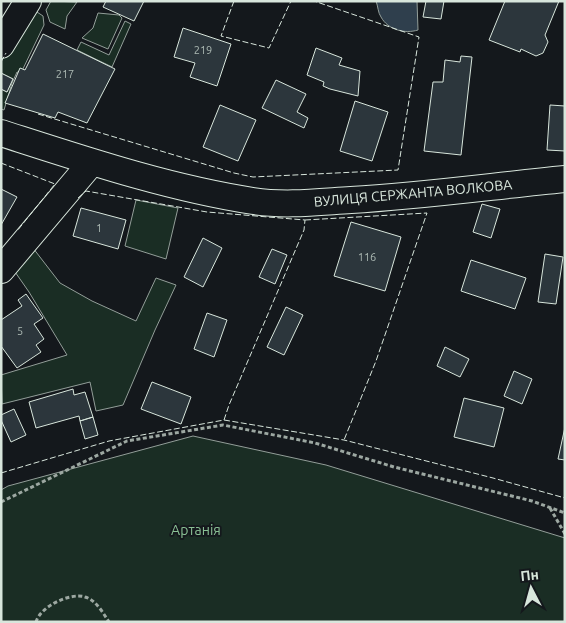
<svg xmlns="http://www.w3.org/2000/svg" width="566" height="623" font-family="Ubuntu,sans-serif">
	<rect width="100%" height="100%" fill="#14181c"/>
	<path fill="#1a2d24" stroke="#939e99" d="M 51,1 L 77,2 L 67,16 L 65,29 L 50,22 L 46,10 Z
		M 37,12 L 43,16 L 44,25 L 21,73 L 17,72 L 12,83 L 4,110 L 1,109 L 1,89 L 7,92 L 13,79 L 1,73 L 1,59 L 10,43 Z
		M 98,13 L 119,15 L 122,18 L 108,49 L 82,38 L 93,28 Z
		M 125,21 L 131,24 L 112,67 L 77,50 L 81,42 L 109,55 Z
		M 136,200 L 178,208 L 166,259 L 125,246 Z
		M 33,248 L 60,283 L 92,301 L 136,321 L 156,278 L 176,285 L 155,330 L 123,405 L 96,411 L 90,382 L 2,404 L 1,375 L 67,355 L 29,292 L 13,269 Z
		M 193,436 L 326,465 L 565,538 L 565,622 L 1,622 L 1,490 L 8,486 Z"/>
	<path fill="#2f3f4d" stroke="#939e99" d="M 376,1 L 417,1 L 418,30 C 405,34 388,30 381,17 C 378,13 378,6 376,1 Z"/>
	<path fill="#2c363c" stroke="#d8e6dc" d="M 106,1 L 144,1 L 134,21 L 103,7 Z
		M 426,1 L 444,1 L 441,19 L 423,17 Z
		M 505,1 L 559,1 L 545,35 L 548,42 L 543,53 L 536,56 L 521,49 L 520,52 L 489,40 Z
		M 183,28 L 231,44 L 217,86 L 190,77 L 195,63 L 174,57 Z
		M 43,34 L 115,69 L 87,123 L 58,112 L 55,118 L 5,103 L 20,68 L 25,70 Z
		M 316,48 L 342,58 L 339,65 L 360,71 L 358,96 L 330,89 L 323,86 L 324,82 L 307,75 Z
		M 461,56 L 472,57 L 461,155 L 424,151 L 433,82 L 443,82 L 445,60 L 460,62 Z
		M 1,73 L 13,79 L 7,92 L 1,89 Z
		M 276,80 L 306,94 L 297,112 L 308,118 L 304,128 L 262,108 Z
		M 355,101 L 388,112 L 372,161 L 340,151 Z
		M 220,105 L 256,120 L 238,161 L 203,147 Z
		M 550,105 L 565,106 L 565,151 L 547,150 Z
		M 1,189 L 17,197 L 1,225 Z
		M 482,204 L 500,209 L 491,238 L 473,232 Z
		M 81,208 L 126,220 L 118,249 L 73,236 Z
		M 351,222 L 401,237 L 385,291 L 334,276 Z
		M 203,238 L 222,248 L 203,287 L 184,277 Z
		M 272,249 L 287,255 L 275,284 L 259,277 Z
		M 545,254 L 563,257 L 556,304 L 538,302 Z
		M 471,260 L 526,278 L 515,309 L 461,291 Z
		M 26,294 L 43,318 L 34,324 L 44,339 L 36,345 L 41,352 L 17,368 L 1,346 L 1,320 L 22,306 L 18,300 Z
		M 286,307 L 303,315 L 284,355 L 267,347 Z
		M 207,313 L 227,320 L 214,357 L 194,349 Z
		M 445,347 L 469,359 L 460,377 L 437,366 Z
		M 514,371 L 532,379 L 522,404 L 504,396 Z
		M 152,382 L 191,397 L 181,424 L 141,409 Z
		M 73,389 L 74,395 L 85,392 L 93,417 L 80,421 L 79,416 L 36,428 L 29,402 Z
		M 464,398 L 504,408 L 494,447 L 454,437 Z
		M 14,409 L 26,435 L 11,442 L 1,420 L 1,415 Z
		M 93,417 L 98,435 L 85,439 L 80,421 Z
		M 565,427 L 565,460 L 558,459 Z"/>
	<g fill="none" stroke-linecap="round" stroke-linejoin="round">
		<g stroke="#d8e6dc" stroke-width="28">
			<path id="street" d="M 1,45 L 28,1
				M 1,133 C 82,159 168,188 253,201 C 285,206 318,202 351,200 C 422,196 493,186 565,179
				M 1,270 L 92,162"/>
		</g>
		<path stroke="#9da8a2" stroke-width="3" stroke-dasharray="4 2.5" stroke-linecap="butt" d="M 1,502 L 127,441 L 223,425 L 315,443 L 394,467 L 532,501 L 565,513
			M 550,508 L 565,534
			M 36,622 C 40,607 70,592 85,597 C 96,600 103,613 109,622"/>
		<use href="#street" stroke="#14181c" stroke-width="26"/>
		<path stroke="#d8e6dc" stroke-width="1" stroke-dasharray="6 2.5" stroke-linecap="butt" d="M 234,1 L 221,36 L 269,48 L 291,1
			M 1,62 L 6,53
			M 38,114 L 234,173 L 253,177 L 398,170 L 419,37 L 314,1
			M 1,163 L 55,184 L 17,231
			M 305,220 L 427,213 L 376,361 L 344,440
			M 224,420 L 344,440 L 493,478 L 565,498
			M 1,473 L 109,441 L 224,420 L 229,405 L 304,230 L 305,220 L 207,212 L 86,191 L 78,198"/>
	</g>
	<g text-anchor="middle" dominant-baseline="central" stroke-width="4" stroke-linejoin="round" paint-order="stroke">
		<g font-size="11" fill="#adbab4">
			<text x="203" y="50">219</text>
			<text x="65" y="74">217</text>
			<text x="99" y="228">1</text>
			<text x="367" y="257">116</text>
			<text x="20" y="331">5</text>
		</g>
		<g font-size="14" fill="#d8e6dc" stroke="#14181c">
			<text transform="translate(413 193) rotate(-5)">ВУЛИЦЯ СЕРЖАНТА ВОЛКОВА</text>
		</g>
		<g font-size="14" fill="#8ac095" stroke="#14181c">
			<text x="196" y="530">Артанія</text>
		</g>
	</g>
	<rect width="566" height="623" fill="none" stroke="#d8e6dc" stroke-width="5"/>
	<g transform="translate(531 588) rotate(354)" stroke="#14181c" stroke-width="4" paint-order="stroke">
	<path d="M0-4L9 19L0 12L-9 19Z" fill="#d8e6dc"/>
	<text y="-8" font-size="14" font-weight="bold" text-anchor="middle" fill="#d8e6dc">Пн</text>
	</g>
</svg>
